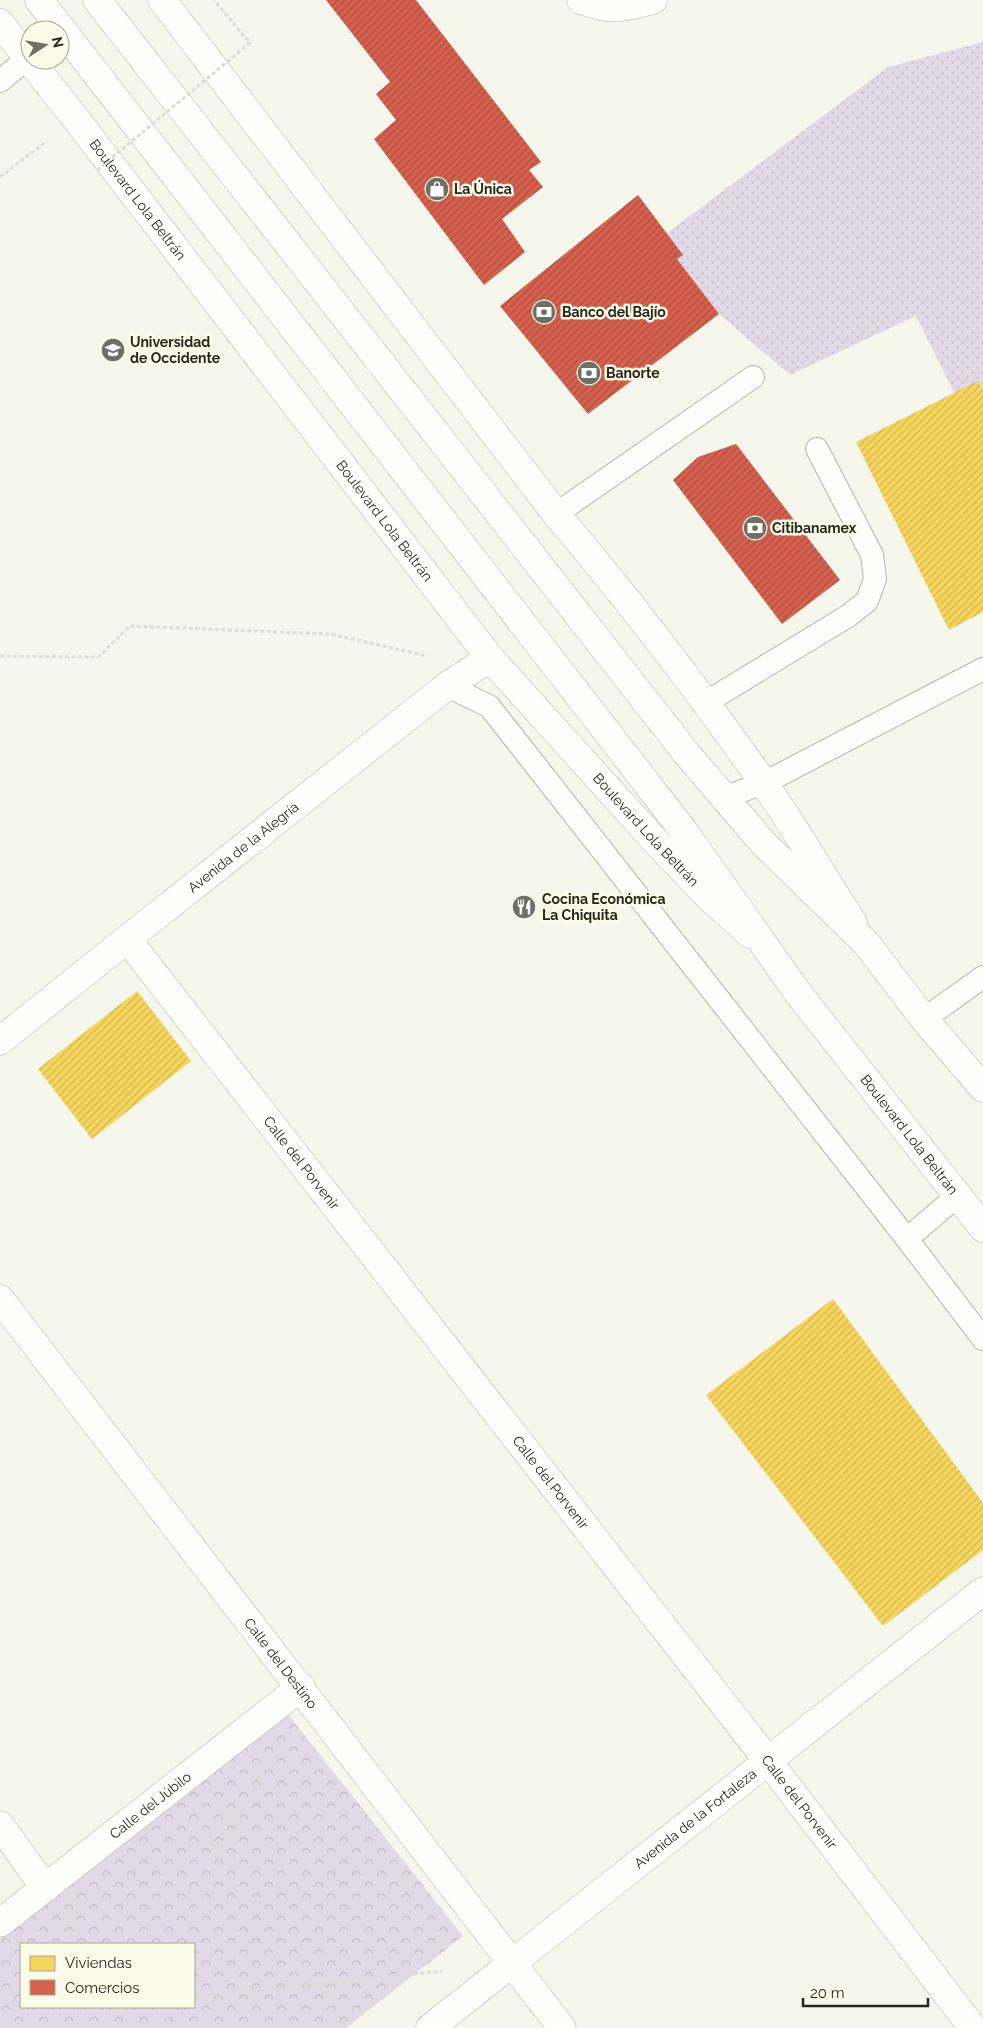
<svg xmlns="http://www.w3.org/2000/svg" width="983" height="2028" font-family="Raleway,sans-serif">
	<defs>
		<pattern id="grass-dots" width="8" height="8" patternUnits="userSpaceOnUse" patternTransform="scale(1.25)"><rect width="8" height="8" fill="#e1d9e6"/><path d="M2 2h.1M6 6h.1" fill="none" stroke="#c1bac5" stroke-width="1.8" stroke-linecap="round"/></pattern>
		<pattern id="park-crowns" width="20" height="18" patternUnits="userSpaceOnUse" patternTransform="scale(1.25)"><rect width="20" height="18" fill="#e1d9e6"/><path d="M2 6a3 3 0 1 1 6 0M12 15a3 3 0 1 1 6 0" fill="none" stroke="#c1bac5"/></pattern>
		<pattern id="homes-hatch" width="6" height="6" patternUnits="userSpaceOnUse" patternTransform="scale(1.25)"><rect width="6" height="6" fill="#f6d55c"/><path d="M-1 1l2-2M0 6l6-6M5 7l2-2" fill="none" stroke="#d3b750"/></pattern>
		<pattern id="shops-hatch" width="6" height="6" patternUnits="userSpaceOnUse" patternTransform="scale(1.25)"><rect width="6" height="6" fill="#d6604d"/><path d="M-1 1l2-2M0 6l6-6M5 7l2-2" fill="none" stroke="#ad4f3f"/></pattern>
	</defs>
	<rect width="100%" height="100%" fill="#f6f7ec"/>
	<path fill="url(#grass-dots)" d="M 983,42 L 983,451 L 916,316 L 790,375 L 719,314 L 677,259 L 667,233 L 888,67 Z"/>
	<path fill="url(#park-crowns)" fill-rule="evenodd" d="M 283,1708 L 463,1936 L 346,2028 L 0,2028 L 0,1934 ZM 21,1944 L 194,1944 L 194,2007 L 21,2007 Z"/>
	<path fill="url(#homes-hatch)" d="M 978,381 L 983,391 L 983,612 L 949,630 L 856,442 Z
		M 137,991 L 191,1061 L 92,1139 L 38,1069 Z
		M 833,1299 L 983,1503 L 983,1550 L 883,1626 L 706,1395 Z"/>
	<path fill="url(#shops-hatch)" d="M 326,0 L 416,0 L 541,162 L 529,170 L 543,187 L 502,219 L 525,252 L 484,285 L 374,139 L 396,120 L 376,94 L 390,82 Z
		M 638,195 L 683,255 L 677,259 L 719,314 L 588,414 L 500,306 Z
		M 736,444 L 840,580 L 782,624 L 673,480 L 698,457 Z"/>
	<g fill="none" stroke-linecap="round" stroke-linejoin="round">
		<g stroke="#b5b6ad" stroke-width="24">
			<path id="service" d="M 0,81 L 28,58
				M 556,514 L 753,377
				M 447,686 L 489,706 L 907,1239 L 983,1339
				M 705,703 L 848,616 L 867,601 L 875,579 L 872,555 L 817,449
				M 725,797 L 764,783 L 983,669
				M 924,1019 L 983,977
				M 907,1239 L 958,1195"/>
		</g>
		<g stroke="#b5b6ad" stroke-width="29">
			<g id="minor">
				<path d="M 581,0 C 612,12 622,8 653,0"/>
				<path id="s1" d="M 127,939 L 768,1761 L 973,2028"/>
				<path id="s2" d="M 0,1041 L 127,939 L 447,686 L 490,658"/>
				<path id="s3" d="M 0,1299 L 562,2028"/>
				<path d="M 0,1825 L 45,1888"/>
				<path id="s4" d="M 0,1923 L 301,1687"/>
				<path id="s5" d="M 430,2028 L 983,1591"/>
			</g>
		</g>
		<g stroke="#b5b6ad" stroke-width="29">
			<g id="tertiary">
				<path d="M 162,0 L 556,514 C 628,599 698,690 763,782 C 795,827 823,876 853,923"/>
				<path id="s6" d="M 0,23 L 76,119 L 490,658 L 657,843 L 709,897 L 750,934"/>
			</g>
		</g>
		<g stroke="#b5b6ad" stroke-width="29">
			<g id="secondary">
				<path id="s7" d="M 39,0 L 683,830 L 798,993 L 983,1228"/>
				<path d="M 97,0 L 687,754 L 763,843 L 866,943 L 924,1019 L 983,1088"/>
			</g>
		</g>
		<path stroke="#dcddd8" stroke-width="3" stroke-dasharray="4 2.5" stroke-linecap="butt" d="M 0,177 L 47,141
			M 0,656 L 98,657 L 130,626 L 330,634 L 427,656
			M 70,1914 L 99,1944
			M 180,1944 L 266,1761
			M 194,1997 L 442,1971
			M 158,2007 L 175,2028
			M 42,2028 L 131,2007
			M 142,2028 L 151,2007"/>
		<use href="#service" stroke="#fefefc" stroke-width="22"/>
		<use href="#minor" stroke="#fefefc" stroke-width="28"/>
		<use href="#tertiary" stroke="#fefefc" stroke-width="28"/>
		<use href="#secondary" stroke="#fefefc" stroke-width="28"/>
		<path stroke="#dcddd8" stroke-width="3" stroke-dasharray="4 2.5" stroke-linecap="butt" d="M 97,170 L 250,43 L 214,0"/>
	</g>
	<defs>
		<g id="shop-disc" transform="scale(1.25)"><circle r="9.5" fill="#6e6f66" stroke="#fafce7"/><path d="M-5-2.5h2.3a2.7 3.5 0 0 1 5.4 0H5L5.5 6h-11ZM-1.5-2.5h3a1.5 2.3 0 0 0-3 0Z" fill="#fff"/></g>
		<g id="bank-disc" transform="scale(1.25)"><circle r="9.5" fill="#6e6f66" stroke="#fafce7"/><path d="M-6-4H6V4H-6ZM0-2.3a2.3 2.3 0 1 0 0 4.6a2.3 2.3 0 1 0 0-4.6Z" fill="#fff"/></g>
		<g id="university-disc" transform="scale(1.25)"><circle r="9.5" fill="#6e6f66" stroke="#fafce7"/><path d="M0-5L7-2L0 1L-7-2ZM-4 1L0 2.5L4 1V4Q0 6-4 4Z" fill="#fff"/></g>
		<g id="restaurant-disc" transform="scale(1.25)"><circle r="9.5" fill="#6e6f66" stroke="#fafce7"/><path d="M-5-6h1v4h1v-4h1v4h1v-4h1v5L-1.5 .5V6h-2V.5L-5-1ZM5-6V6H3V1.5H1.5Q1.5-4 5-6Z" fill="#fff"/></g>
	</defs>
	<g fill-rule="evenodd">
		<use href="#shop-disc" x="437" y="189"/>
		<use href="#bank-disc" x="544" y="312"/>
		<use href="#university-disc" x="113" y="350"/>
		<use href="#bank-disc" x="589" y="373"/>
		<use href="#bank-disc" x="755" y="528"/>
		<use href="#restaurant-disc" x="524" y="907"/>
	</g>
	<g text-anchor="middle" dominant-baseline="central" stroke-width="5" stroke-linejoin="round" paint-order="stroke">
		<g font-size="14" font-weight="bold" fill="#25261e" stroke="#fafce7" text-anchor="start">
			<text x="454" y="189">La Única</text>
			<text x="562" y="312">Banco del Bajío</text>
			<text x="130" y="342">Universidad<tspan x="130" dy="16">de Occidente</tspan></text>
			<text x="606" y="373">Banorte</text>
			<text x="772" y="528">Citibanamex</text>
			<text x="542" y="899">Cocina Económica<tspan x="542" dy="16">La Chiquita</tspan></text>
		</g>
		<g font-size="14" fill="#25261e" stroke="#fafce7">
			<text stroke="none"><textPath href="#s6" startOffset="224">Boulevard Lola Beltrán</textPath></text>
			<text stroke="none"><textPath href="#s6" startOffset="629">Boulevard Lola Beltrán</textPath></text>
			<text stroke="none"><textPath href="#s6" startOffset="1034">Boulevard Lola Beltrán</textPath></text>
			<text stroke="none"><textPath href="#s2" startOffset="311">Avenida de la Alegría</textPath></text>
			<text stroke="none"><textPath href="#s7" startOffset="1430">Boulevard Lola Beltrán</textPath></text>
			<text stroke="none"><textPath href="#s1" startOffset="284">Calle del Porvenir</textPath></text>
			<text stroke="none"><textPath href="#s1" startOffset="689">Calle del Porvenir</textPath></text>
			<text stroke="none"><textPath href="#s3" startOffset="460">Calle del Destino</textPath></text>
			<text stroke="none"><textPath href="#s1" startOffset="1094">Calle del Porvenir</textPath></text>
			<text stroke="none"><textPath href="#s4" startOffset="191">Calle del Júbilo</textPath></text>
			<text stroke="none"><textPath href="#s5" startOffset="338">Avenida de la Fortaleza</textPath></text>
		</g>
	</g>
	<rect x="20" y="1943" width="175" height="65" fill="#fafce7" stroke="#a5a697"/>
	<rect x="30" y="1956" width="25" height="15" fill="#f6d55c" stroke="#a5a697"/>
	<text x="65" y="1968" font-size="15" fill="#25261e">Viviendas</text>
	<rect x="30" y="1980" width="25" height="15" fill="#d6604d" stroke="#a5a697"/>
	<text x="65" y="1993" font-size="15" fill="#25261e">Comercios</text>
	<g transform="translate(45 45) rotate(78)"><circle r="24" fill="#fafce7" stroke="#a5a697"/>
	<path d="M0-4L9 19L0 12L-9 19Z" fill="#6e6f66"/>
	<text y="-8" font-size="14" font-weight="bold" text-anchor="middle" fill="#25261e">N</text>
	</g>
	<path d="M803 1998v8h125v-8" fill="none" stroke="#25261e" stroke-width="2.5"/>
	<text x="810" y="1998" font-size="15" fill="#25261e" stroke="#fafce7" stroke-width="4" paint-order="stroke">20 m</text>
</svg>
